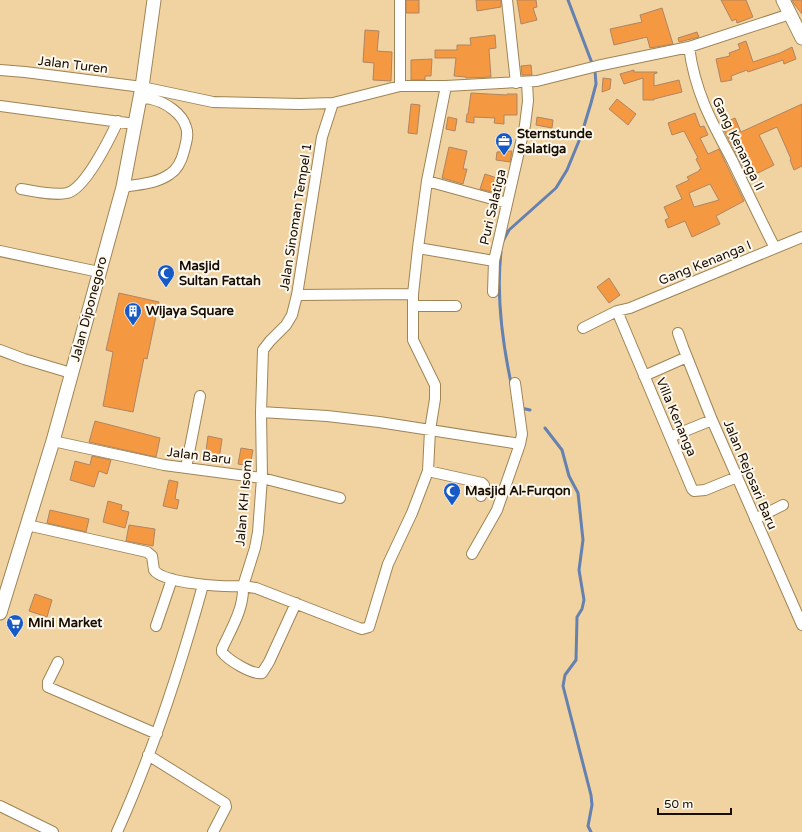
<svg xmlns="http://www.w3.org/2000/svg" width="802" height="832" font-family="'Varela Round',sans-serif">
	<rect width="100%" height="100%" fill="#f1d3a2"/>
	<g fill="none" stroke-linecap="round" stroke-linejoin="round">
		<path stroke="#6481b0" stroke-width="3" d="M 503,241 L 509,230 L 556,188 L 567,170 L 581,136 L 591,103 L 596,84 L 595,71 L 568,0
			M 501,252 C 496,296 502,340 511,383
			M 521,408 L 530,410
			M 545,428 L 562,450 L 569,476 L 578,493 L 583,540 L 579,570 L 584,600 L 582,609 L 577,617 L 576,660 L 565,675 L 563,686 L 591,795 L 592,805 L 588,826 L 591,832"/>
	</g>
	<path fill="#f49842" stroke="#b08562" fill-rule="evenodd" d="M 406,0 L 419,0 L 419,13 L 406,13 Z
		M 476,0 L 501,0 L 501,7 L 477,11 Z
		M 517,0 L 536,0 L 537,7 L 533,8 L 537,20 L 521,24 Z
		M 721,0 L 746,0 L 753,17 L 737,23 L 736,19 L 732,21 Z
		M 792,0 L 802,0 L 802,14 L 795,5 Z
		M 662,8 L 673,44 L 650,48 L 647,37 L 614,45 L 610,29 L 642,22 L 640,15 Z
		M 365,30 L 379,31 L 377,51 L 392,52 L 391,81 L 373,80 L 374,63 L 363,62 Z
		M 697,32 L 699,37 L 679,42 L 678,38 Z
		M 495,35 L 496,48 L 489,49 L 491,77 L 466,78 L 466,77 L 454,76 L 456,58 L 435,58 L 435,50 L 457,50 L 457,45 L 471,45 L 470,38 Z
		M 746,41 L 753,62 L 780,53 L 792,47 L 796,59 L 784,64 L 783,60 L 748,72 L 747,70 L 731,76 L 732,80 L 721,82 L 716,59 L 730,56 L 729,53 L 740,49 L 738,44 Z
		M 432,59 L 431,76 L 425,76 L 425,80 L 411,80 L 411,60 Z
		M 531,65 L 532,75 L 522,75 L 521,66 Z
		M 634,70 L 634,72 L 657,72 L 657,73 L 654,74 L 654,86 L 679,80 L 682,92 L 654,99 L 654,100 L 643,100 L 643,78 L 624,84 L 620,74 Z
		M 603,78 L 611,79 L 610,89 L 602,92 Z
		M 471,93 L 507,95 L 507,94 L 517,94 L 517,115 L 504,115 L 504,124 L 494,123 L 495,118 L 474,117 L 474,123 L 466,122 L 467,114 L 468,114 Z
		M 617,99 L 636,114 L 628,125 L 609,109 Z
		M 411,104 L 420,105 L 417,134 L 408,133 Z
		M 802,104 L 802,166 L 794,170 L 790,160 L 791,159 L 777,127 L 759,135 L 774,165 L 748,178 L 721,124 L 735,118 L 741,132 Z
		M 695,113 L 700,127 L 704,126 L 708,135 L 700,138 L 708,154 L 719,149 L 744,201 L 716,216 L 720,224 L 692,237 L 685,221 L 668,228 L 665,220 L 669,218 L 664,207 L 682,199 L 676,186 L 689,180 L 687,177 L 699,171 L 699,170 L 701,169 L 696,159 L 698,158 L 684,131 L 672,135 L 668,123 ZM 710,184 L 719,200 L 694,207 L 689,193 Z
		M 448,117 L 457,119 L 455,131 L 446,129 Z
		M 537,117 L 553,120 L 552,128 L 536,125 Z
		M 449,147 L 467,151 L 463,169 L 467,169 L 463,184 L 442,178 Z
		M 512,151 L 510,162 L 496,160 L 497,152 Z
		M 485,174 L 497,178 L 492,192 L 480,189 Z
		M 609,278 L 620,295 L 609,303 L 597,287 Z
		M 119,293 L 159,302 L 147,359 L 144,358 L 133,412 L 103,406 L 113,352 L 106,350 Z
		M 95,421 L 160,438 L 156,457 L 89,442 Z
		M 208,436 L 222,439 L 219,460 L 205,458 Z
		M 241,448 L 253,450 L 250,466 L 238,464 Z
		M 92,456 L 111,460 L 107,474 L 99,471 L 94,487 L 70,480 L 75,461 L 90,465 Z
		M 169,480 L 178,482 L 175,499 L 179,500 L 177,509 L 163,506 Z
		M 108,501 L 122,505 L 121,510 L 129,512 L 125,528 L 103,522 Z
		M 50,510 L 89,519 L 86,532 L 47,523 Z
		M 129,525 L 155,529 L 153,546 L 126,541 Z
		M 35,594 L 52,600 L 47,617 L 29,611 Z"/>
	<g fill="none" stroke-linecap="round" stroke-linejoin="round">
		<g stroke="#9f8455" stroke-width="12">
			<path id="minor" d="M 400,0 L 400,86
				M 507,0 L 516,83
				M 689,47 C 695,92 711,121 732,160 C 746,189 760,219 775,248
				M 0,70 L 25,72 L 142,87 L 213,102 L 300,104 L 333,103 L 400,86 L 446,86 L 537,81 L 597,66 L 689,47 L 790,14
				M 0,106 L 135,124
				M 427,181 L 507,203
				M 123,187 C 139,184 156,184 170,174 C 178,169 182,159 184,151 C 186,143 189,135 186,127 C 182,113 165,102 151,99 C 148,98 143,99 139,99
				M 21,189 C 34,191 54,196 67,193 C 85,189 110,138 118,121
				M 418,248 L 494,261 L 525,125 L 528,101 L 527,82
				M 0,251 L 99,272
				M 493,292 L 494,261
				M 413,294 L 418,248 L 427,181 L 446,86
				M 413,306 L 456,306
				M 617,311 L 692,489 L 694,491 L 705,490 L 737,477
				M 583,328 L 617,311 L 630,308 L 802,237
				M 678,333 L 683,347 L 712,420 L 802,625
				M 0,350 L 24,359 L 71,373
				M 644,376 L 687,357
				M 261,412 L 327,416 L 379,422 L 520,444
				M 670,437 L 712,420
				M 53,441 L 164,465 L 262,478 L 340,498
				M 186,468 L 200,396
				M 428,471 L 482,483 L 484,485 L 481,496
				M 755,519 L 783,505
				M 27,525 L 147,552 L 152,556 L 154,570 C 164,584 225,587 243,586 L 255,548 L 258,532 L 262,478 L 261,412 L 263,350 L 270,341 L 286,325 L 292,315 L 297,295 L 322,137 L 333,103
				M 472,554 L 497,510 L 520,444 L 522,434 L 515,383
				M 296,603 L 269,662 L 262,673 C 252,675 228,660 222,652 L 222,649 C 231,629 244,609 243,586 L 256,588 L 359,628 L 362,629 L 369,627 L 388,564 L 412,513 L 428,471 L 430,430 L 435,399 L 435,385 L 413,340 L 413,294 L 297,295
				M 156,626 L 172,579
				M 58,662 L 48,682 L 48,687 L 157,734
				M 148,755 L 225,803 L 226,807 L 213,832
				M 0,806 L 53,832
				M 117,832 C 153,752 180,669 203,585"/>
		</g>
		<g stroke="#9f8455" stroke-width="15">
			<path id="major" d="M 783,0 L 802,38
				M 0,613 L 53,441 L 123,187 L 142,87 L 154,0"/>
		</g>
		<use href="#minor" stroke="#fff" stroke-width="10"/>
		<use href="#major" stroke="#fff" stroke-width="13"/>
	</g>
	<defs>
		<g id="office-pin" transform="scale(0.9)"><path d="M0 17L-7.5 6A9.5 9.5 0 1 1 7.5 6Z" fill="#175ac5" stroke="#fef8ee"/><path d="M-6-3h4V-5.5h4V-3h4V5H-6ZM-1-4.5V-3h2v-1.5ZM-6 0V1H6V0Z" fill="#fff"/></g>
		<g id="mosque-pin" transform="scale(0.9)"><path d="M0 17L-7.5 6A9.5 9.5 0 1 1 7.5 6Z" fill="#175ac5" stroke="#fef8ee"/><path d="M3.5-4.9A6 6 0 1 0 3.5 4.9A5 5 0 1 1 3.5-4.9Z" fill="#fff"/></g>
		<g id="building-pin" transform="scale(0.9)"><path d="M0 17L-7.5 6A9.5 9.5 0 1 1 7.5 6Z" fill="#175ac5" stroke="#fef8ee"/><path d="M-4-6H4V6H1V3H-1V6H-4ZM-2.5-4.3h1.7v1.8h-1.7ZM.8-4.3h1.7v1.8H.8ZM-2.5-1h1.7V.8h-1.7ZM.8-1h1.7V.8H.8Z" fill="#fff"/></g>
		<g id="supermarket-pin" transform="scale(0.9)"><path d="M0 17L-7.5 6A9.5 9.5 0 1 1 7.5 6Z" fill="#175ac5" stroke="#fef8ee"/><path d="M-6-5.5h2.5l.6 2H6L4.5 2H-2.5L-4.4-4H-6ZM-1.5 3.2a1.3 1.3 0 1 0 .1 0ZM3 3.2a1.3 1.3 0 1 0 .1 0Z" fill="#fff"/></g>
	</defs>
	<g fill-rule="evenodd">
		<use href="#office-pin" x="504" y="141"/>
		<use href="#mosque-pin" x="166" y="273"/>
		<use href="#building-pin" x="133" y="311"/>
		<use href="#mosque-pin" x="452" y="491"/>
		<use href="#supermarket-pin" x="15" y="623"/>
	</g>
	<g text-anchor="middle" dominant-baseline="central" stroke-width="4" stroke-linejoin="round" paint-order="stroke">
		<g font-size="13" fill="#180e00" stroke="#fef8ee">
			<text transform="translate(73 65) rotate(7)">Jalan Turen</text>
			<text transform="translate(738 144) rotate(64)">Gang Kenanga II</text>
			<text transform="translate(493 207) rotate(-77)">Puri Salatiga</text>
			<text transform="translate(296 217) rotate(-81)">Jalan Sinoman Tempel 1</text>
			<text transform="translate(705 263) rotate(-22)">Gang Kenanga I</text>
			<text transform="translate(89 309) rotate(-75)">Jalan Diponegoro</text>
			<text transform="translate(676 417) rotate(67)">Villa Kenanga</text>
			<text transform="translate(199 456) rotate(7)">Jalan Baru</text>
			<text transform="translate(750 475) rotate(67)">Jalan Rejosari Baru</text>
			<text transform="translate(244 503) rotate(-85)">Jalan KH Isom</text>
		</g>
		<g font-size="13" font-weight="bold" fill="#180e00" stroke="#fef8ee" text-anchor="start">
			<text x="517" y="134">Sternstunde<tspan x="517" dy="15">Salatiga</tspan></text>
			<text x="179" y="266">Masjid<tspan x="179" dy="15">Sultan Fattah</tspan></text>
			<text x="146" y="311">Wijaya Square</text>
			<text x="465" y="491">Masjid Al-Furqon</text>
			<text x="28" y="623">Mini Market</text>
		</g>
	</g>
	<path d="M658 808v6h73v-6" fill="none" stroke="#180e00" stroke-width="2"/>
	<text x="664" y="808" font-size="12" fill="#180e00" stroke="#fef8ee" stroke-width="3" paint-order="stroke">50 m</text>
</svg>
